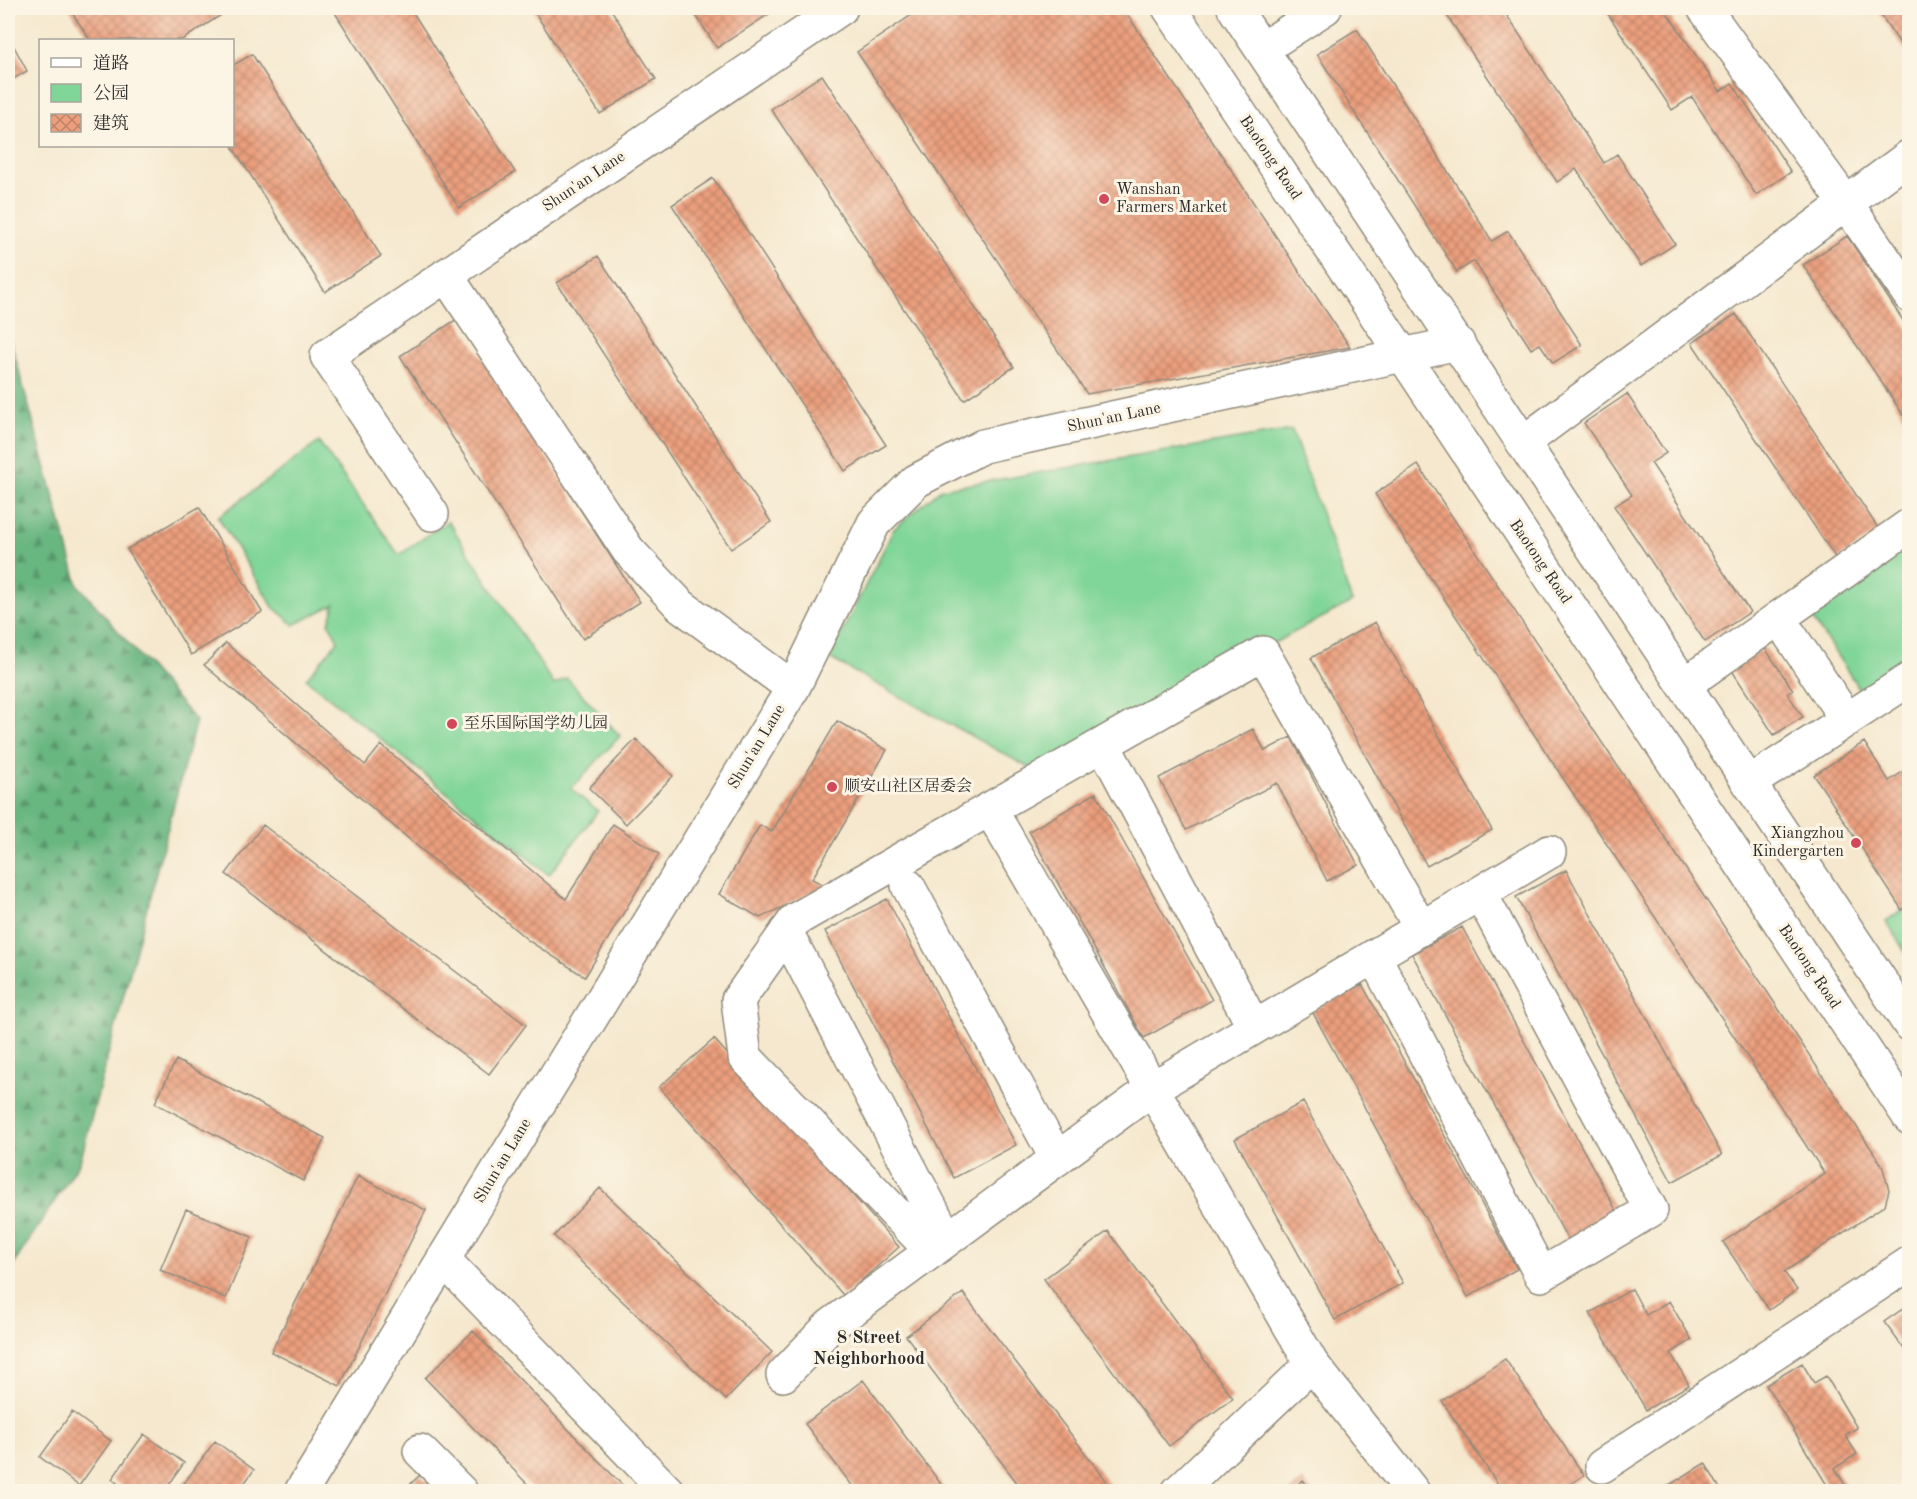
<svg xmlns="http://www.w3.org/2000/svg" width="1917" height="1499" font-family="'Old Standard TT','Noto Serif SC',serif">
	<defs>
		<pattern id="forest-firs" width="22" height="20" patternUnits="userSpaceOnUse" patternTransform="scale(1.5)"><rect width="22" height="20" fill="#68b680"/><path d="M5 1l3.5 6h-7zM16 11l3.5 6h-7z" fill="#569469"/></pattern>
		<pattern id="building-cross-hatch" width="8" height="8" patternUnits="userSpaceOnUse" patternTransform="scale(1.5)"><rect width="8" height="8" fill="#eb9f7d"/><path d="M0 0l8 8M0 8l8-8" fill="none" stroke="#bf8267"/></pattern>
	</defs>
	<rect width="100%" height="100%" fill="#fcf5e5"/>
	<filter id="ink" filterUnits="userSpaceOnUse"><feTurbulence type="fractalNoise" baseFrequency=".0167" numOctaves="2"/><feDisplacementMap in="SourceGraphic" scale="12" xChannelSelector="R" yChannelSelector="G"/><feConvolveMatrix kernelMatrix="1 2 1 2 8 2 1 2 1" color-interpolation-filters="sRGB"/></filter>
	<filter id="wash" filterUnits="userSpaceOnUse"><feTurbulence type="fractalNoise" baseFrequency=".008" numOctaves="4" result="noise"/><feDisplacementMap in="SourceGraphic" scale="24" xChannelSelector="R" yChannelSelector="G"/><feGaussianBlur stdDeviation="1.35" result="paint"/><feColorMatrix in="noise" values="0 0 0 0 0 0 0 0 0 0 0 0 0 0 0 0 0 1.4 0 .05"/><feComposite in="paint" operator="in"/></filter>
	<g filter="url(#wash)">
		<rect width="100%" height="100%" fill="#f5e8ce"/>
		<path fill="url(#forest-firs)" stroke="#4a7056" stroke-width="1.5" d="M 8,331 L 78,585 L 196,721 L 80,1162 L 8,1273 Z"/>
		<path fill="#80d598" stroke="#568062" stroke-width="1.5" d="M 1292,430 L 1352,602 L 1033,770 L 829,658 L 894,529 L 941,489 Z
			M 319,442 L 399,555 L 448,521 L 554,685 L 567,678 L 620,736 L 571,789 L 598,811 L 549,875 L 306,679 L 338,641 L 329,623 L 335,604 L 294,625 L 273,607 L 218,517 Z
			M 1909,545 L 1909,666 L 1864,696 L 1808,612 Z
			M 1909,905 L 1909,958 L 1886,921 Z"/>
		<g id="blocks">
			<path fill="url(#building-cross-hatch)" d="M 69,8 L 232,8 L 182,40 L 90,40 Z
				M 332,8 L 410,8 L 515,172 L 459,208 Z
				M 532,8 L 610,8 L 656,79 L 600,114 Z
				M 691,8 L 770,8 L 772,12 L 717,48 Z
				M 922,8 L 1123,8 L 1350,347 L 1087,394 L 857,52 Z
				M 1442,8 L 1502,8 L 1604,163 L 1617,154 L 1675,244 L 1641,266 L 1576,169 L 1557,182 Z
				M 1604,8 L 1664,8 L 1720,91 L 1732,83 L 1791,172 L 1756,195 L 1692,97 L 1672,110 Z
				M 1876,8 L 1910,8 L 1910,58 Z
				M 1357,29 L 1492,241 L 1508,231 L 1582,345 L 1553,363 L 1540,344 L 1531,349 L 1474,261 L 1457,272 L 1317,54 Z
				M 8,35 L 27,71 L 8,82 Z
				M 252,54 L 381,256 L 325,292 L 232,146 L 232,66 Z
				M 822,75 L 1014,367 L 964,400 L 771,109 Z
				M 713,178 L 886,445 L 845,471 L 672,205 Z
				M 1847,236 L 1910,331 L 1910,425 L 1803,265 Z
				M 598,256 L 771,522 L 731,549 L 557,283 Z
				M 1736,314 L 1880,531 L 1837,560 L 1692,343 Z
				M 457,319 L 640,602 L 583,639 L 400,356 Z
				M 1627,394 L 1666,453 L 1651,463 L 1750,612 L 1705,642 L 1614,506 L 1632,495 L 1584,423 Z
				M 1418,465 L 1882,1165 L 1889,1190 L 1885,1205 L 1784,1272 L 1797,1290 L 1769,1310 L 1723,1242 L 1825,1174 L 1375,494 Z
				M 199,507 L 262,612 L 191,655 L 127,549 Z
				M 1375,622 L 1492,830 L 1427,866 L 1311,658 Z
				M 226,643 L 365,765 L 381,745 L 566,899 L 613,824 L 659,854 L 585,977 L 529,941 L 204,665 Z
				M 1765,648 L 1793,690 L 1787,693 L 1803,717 L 1774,735 L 1731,669 Z
				M 837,721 L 887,750 L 812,879 L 826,886 L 760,918 L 719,894 L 760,825 L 772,832 Z
				M 1253,729 L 1265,751 L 1291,737 L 1358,865 L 1327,881 L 1277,783 L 1186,830 L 1159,778 Z
				M 636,739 L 673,776 L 626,824 L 589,788 Z
				M 1864,742 L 1889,781 L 1910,767 L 1910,905 L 1902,910 L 1814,775 Z
				M 1096,793 L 1212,1000 L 1144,1038 L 1029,831 Z
				M 263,825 L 526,1025 L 489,1074 L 226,874 Z
				M 1566,870 L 1722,1155 L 1672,1182 L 1516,897 Z
				M 887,899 L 1016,1145 L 954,1178 L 825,931 Z
				M 1462,927 L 1617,1212 L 1568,1240 L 1412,954 Z
				M 1362,984 L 1517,1269 L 1468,1297 L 1312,1011 Z
				M 714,1039 L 899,1247 L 844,1296 L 659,1087 Z
				M 176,1060 L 325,1138 L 303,1181 L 155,1103 Z
				M 1303,1102 L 1403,1283 L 1335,1320 L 1235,1139 Z
				M 358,1176 L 426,1210 L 340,1386 L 271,1352 Z
				M 600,1188 L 772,1352 L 726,1400 L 554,1236 Z
				M 186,1209 L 252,1237 L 226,1298 L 160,1270 Z
				M 1108,1231 L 1233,1398 L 1169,1446 L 1044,1279 Z
				M 1632,1289 L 1646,1315 L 1669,1301 L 1692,1340 L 1671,1353 L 1689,1385 L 1646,1410 L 1590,1313 Z
				M 963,1293 L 1115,1492 L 1024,1492 L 906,1336 Z
				M 1910,1304 L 1910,1357 L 1884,1322 Z
				M 473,1331 L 629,1492 L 535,1492 L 425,1378 Z
				M 1505,1359 L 1584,1475 L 1559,1492 L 1503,1492 L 1442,1401 Z
				M 1802,1363 L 1814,1383 L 1826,1376 L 1857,1428 L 1845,1435 L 1857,1454 L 1835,1468 L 1849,1492 L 1828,1492 L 1830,1490 L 1766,1385 Z
				M 863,1380 L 947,1492 L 857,1492 L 805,1424 Z
				M 72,1412 L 111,1441 L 79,1486 L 40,1457 Z
				M 144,1434 L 184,1463 L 164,1492 L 129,1492 L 112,1479 Z
				M 215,1441 L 254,1470 L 238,1492 L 189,1492 L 182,1486 Z
				M 1705,1463 L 1722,1492 L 1658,1492 Z
				M 420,1475 L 435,1492 L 402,1492 Z
				M 1303,1480 L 1312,1492 L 1288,1492 Z"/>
		</g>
	</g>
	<g filter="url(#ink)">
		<use href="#blocks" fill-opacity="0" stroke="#908a7c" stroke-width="1.5"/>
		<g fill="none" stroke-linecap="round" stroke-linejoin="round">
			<g stroke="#908a7c" stroke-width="36">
				<path id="minor" d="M 1169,8 L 1403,355 L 1910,1118
					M 1234,8 L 1910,1025
					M 1704,8 L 1846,203 L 1910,296
					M 1262,49 L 1325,8
					M 446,275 L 628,550 L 680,605 L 793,688
					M 1524,442 L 1910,156
					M 432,514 L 327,356 L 841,8
					M 1790,635 L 1847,720
					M 1684,685 L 1910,525
					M 1111,759 L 1254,1027
					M 1749,783 L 1910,679
					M 990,809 L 1312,1364 L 1413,1492
					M 908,886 L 1057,1159
					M 786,932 L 947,1239
					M 1374,956 L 1541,1275 L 1651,1210 L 1480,893
					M 932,1251 L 745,1057 L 738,1000 L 795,920 L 1263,653 L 1421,928
					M 443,1259 L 668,1492
					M 783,1375 L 830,1326 L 1153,1088 L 1549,852
					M 420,1451 L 461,1492
					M 1602,1466 L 1910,1263
					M 301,1492 L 793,688 L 874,523 L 916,481 L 983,446 L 1458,343
					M 1178,1492 L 1312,1364"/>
			</g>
			<use href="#minor" stroke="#fff" stroke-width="33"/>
		</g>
	</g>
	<g fill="#d1495b" stroke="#fcf5e5" stroke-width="2">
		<circle cx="1104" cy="199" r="6"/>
		<circle cx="452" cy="724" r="6"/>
		<circle cx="832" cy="787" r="6"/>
		<circle cx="1856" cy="843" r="6"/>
	</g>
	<g text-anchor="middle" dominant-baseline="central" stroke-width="6" stroke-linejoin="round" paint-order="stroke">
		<g font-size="16" fill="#2b2b2b" stroke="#fcf5e5">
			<text transform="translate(1270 158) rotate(56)">Baotong Road</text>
			<text transform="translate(584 182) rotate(-34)">Shun'an Lane</text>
			<text transform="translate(1114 418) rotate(-12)">Shun'an Lane</text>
			<text transform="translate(1540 562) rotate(56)">Baotong Road</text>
			<text transform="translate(757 747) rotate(-59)">Shun'an Lane</text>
			<text transform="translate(1809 967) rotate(56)">Baotong Road</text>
			<text transform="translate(503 1161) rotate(-59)">Shun'an Lane</text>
		</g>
		<g font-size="16" fill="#2b2b2b" stroke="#fcf5e5" text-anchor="start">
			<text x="1116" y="190">Wanshan<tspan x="1116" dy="18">Farmers Market</tspan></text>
			<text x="464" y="724">至乐国际国学幼儿园</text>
			<text x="844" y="787">顺安山社区居委会</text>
			<text x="1844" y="834" text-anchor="end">Xiangzhou<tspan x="1844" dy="18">Kindergarten</tspan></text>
		</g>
		<g font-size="18" font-weight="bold" fill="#2b2b2b" stroke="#fcf5e5">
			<text x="869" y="1338">8 Street<tspan x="869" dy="21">Neighborhood</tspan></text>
		</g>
	</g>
	<rect width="1917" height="1499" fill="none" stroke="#fcf5e5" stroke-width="30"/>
	<rect x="39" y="39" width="195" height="108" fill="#fcf5e5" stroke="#a8a49b" stroke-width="1.5"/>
	<rect x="51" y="58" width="30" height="9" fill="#ffffff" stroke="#a8a49b" stroke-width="1.5"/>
	<text x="93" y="69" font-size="18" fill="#2b2b2b">道路</text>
	<rect x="51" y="84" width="30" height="18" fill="#80d598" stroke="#a8a49b" stroke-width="1.5"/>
	<text x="93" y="99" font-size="18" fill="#2b2b2b">公园</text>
	<rect x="51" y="114" width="30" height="18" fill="url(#building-cross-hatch)" stroke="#a8a49b" stroke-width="1.5"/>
	<text x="93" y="129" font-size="18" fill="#2b2b2b">建筑</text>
</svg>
